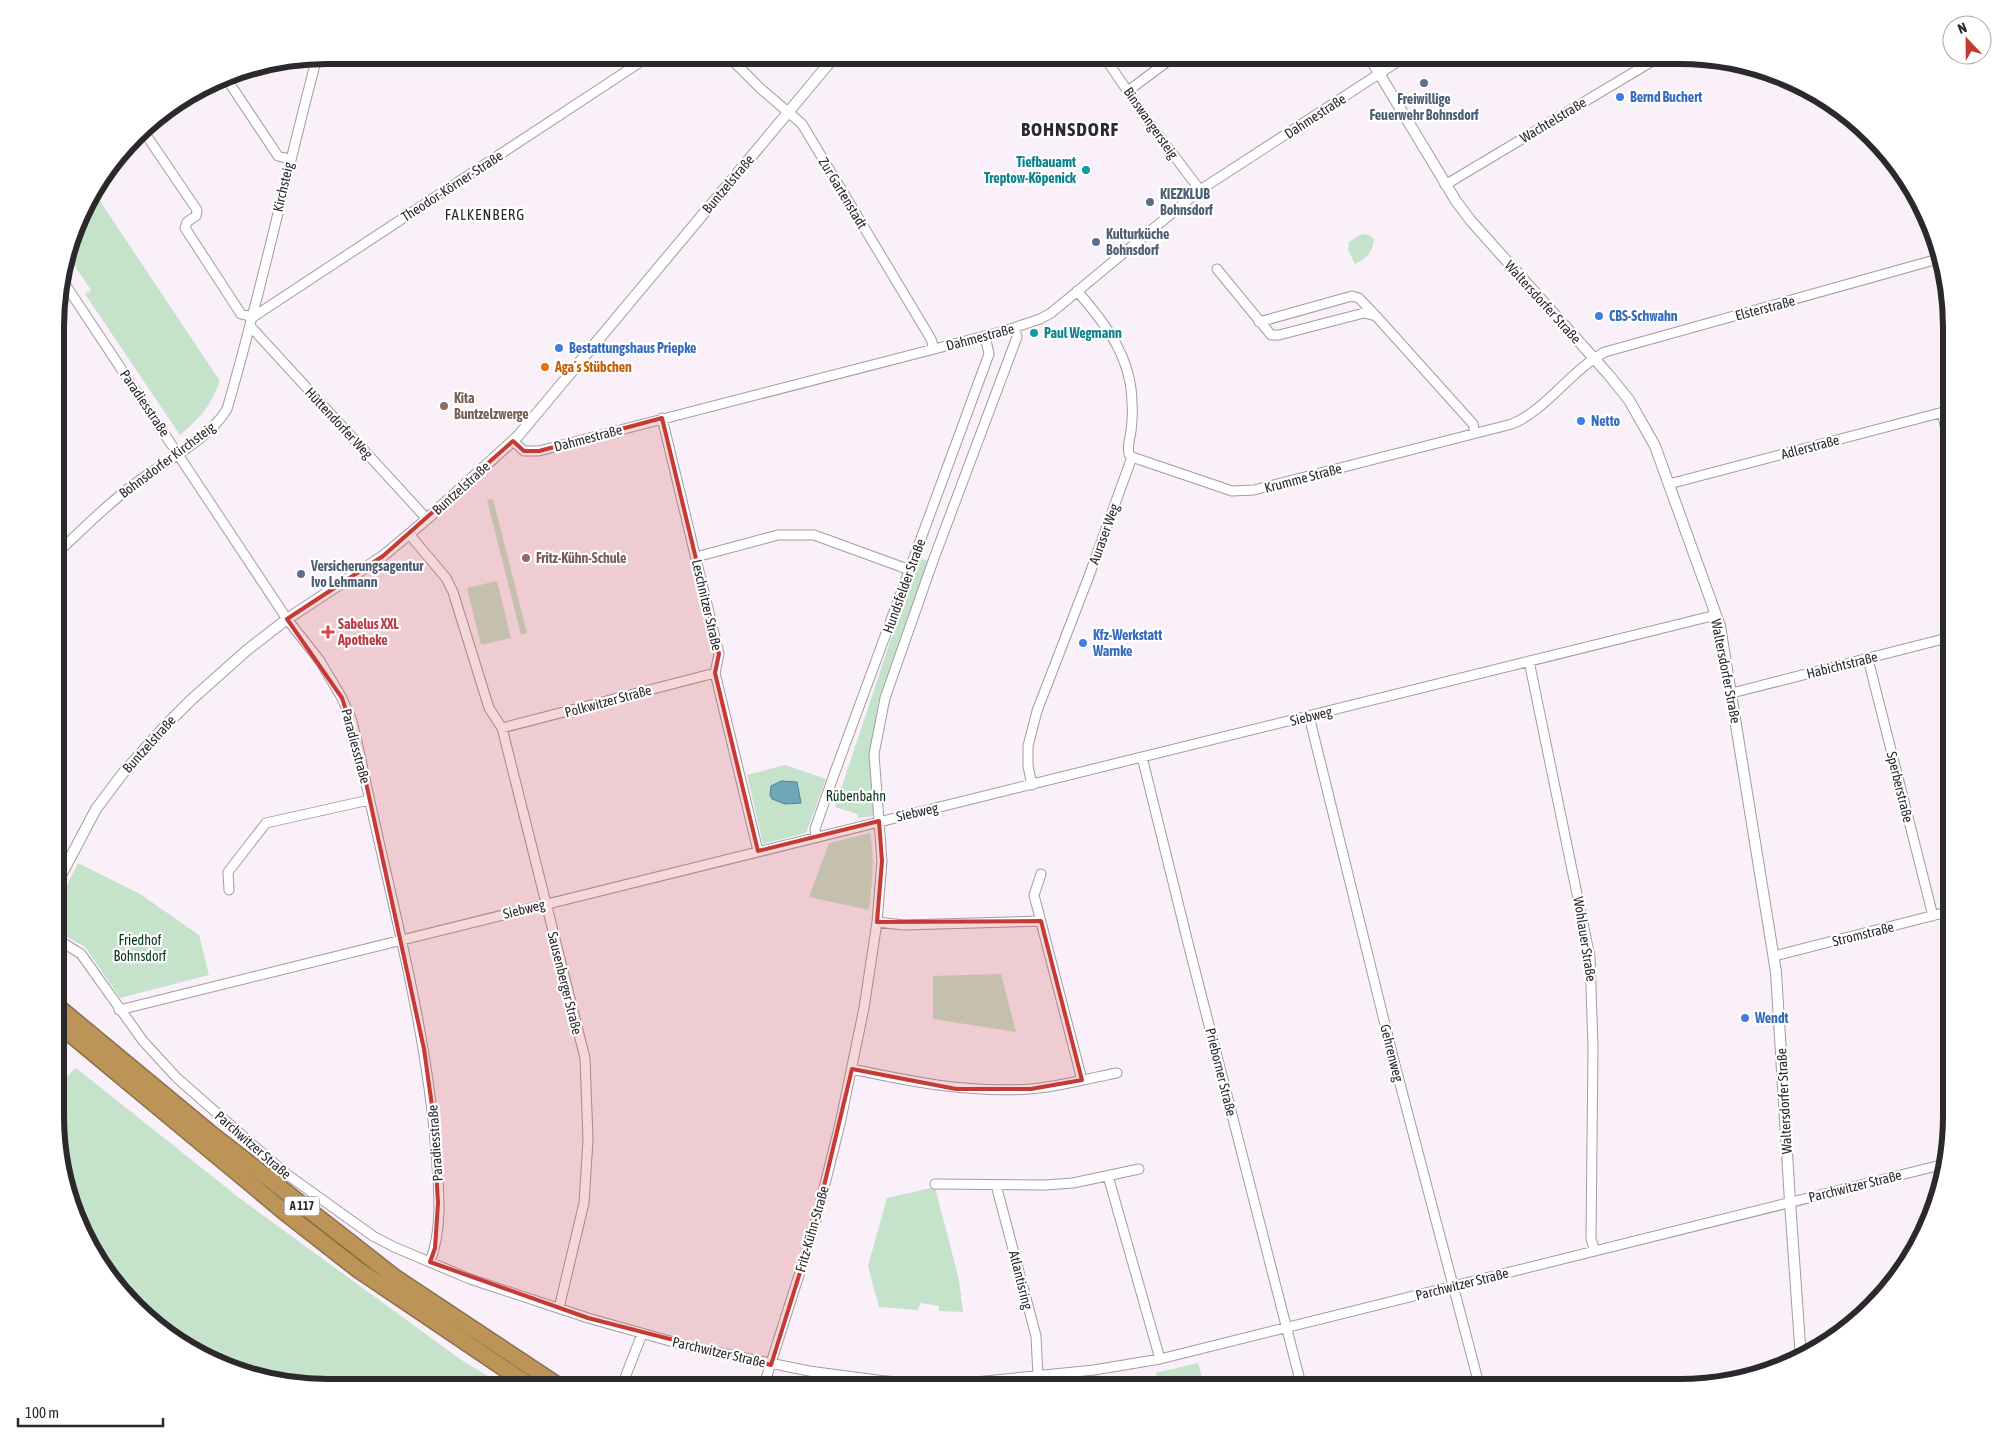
<svg xmlns="http://www.w3.org/2000/svg" width="2007" height="1443" font-family="'Asap Condensed',sans-serif">
	<rect width="100%" height="100%" fill="#f9f0f9"/>
	<path fill="#c5e2cb" d="M 94,192 L 220,381 C 208,409 203,415 180,435 L 85,294 L 91,290 L 68,256 L 83,206 Z
		M 1362,234 L 1369,235 L 1374,239 C 1372,253 1367,258 1355,264 L 1348,250 L 1349,242 Z
		M 493,499 L 527,633 L 521,635 L 487,500 Z
		M 918,558 L 931,562 L 878,702 L 871,752 L 873,816 L 858,818 L 857,814 L 835,807 Z
		M 497,581 L 511,638 L 481,645 L 467,588 Z
		M 785,765 L 826,779 L 806,833 L 763,844 L 747,775 Z
		M 870,833 C 875,859 872,884 869,910 L 809,897 L 829,843 Z
		M 78,863 L 140,894 L 199,935 L 209,975 L 120,998 L 85,947 L 57,931 L 57,905 Z
		M 1001,974 L 1016,1032 L 933,1019 L 933,976 Z
		M 76,1068 L 242,1200 L 460,1359 L 507,1388 L 309,1387 L 239,1373 L 161,1332 L 91,1252 L 57,1151 L 57,1086 Z
		M 935,1187 L 959,1280 L 963,1312 L 939,1311 L 939,1306 L 921,1303 L 917,1310 L 879,1307 L 868,1266 L 887,1198 Z
		M 1198,1363 L 1205,1388 L 1160,1388 L 1156,1373 Z
		M 1097,1375 L 1100,1388 L 1019,1388 L 1042,1380 Z"/>
	<path fill="#6ea7b8" stroke="#5a818e" d="M 781,781 L 797,782 L 801,803 L 785,804 L 772,799 L 770,795 L 771,786 Z"/>
	<g fill="none" stroke-linecap="round" stroke-linejoin="round">
		<g stroke="#a39ba3" stroke-width="11">
			<path id="minor" d="M 729,55 L 736,64 L 761,89 L 802,124 L 931,339 L 934,349
				M 1103,55 L 1150,124 L 1200,190
				M 224,75 L 278,156 L 290,159
				M 1128,91 L 1176,55
				M 142,129 L 197,210 L 196,216 L 187,222 L 185,228 L 241,314 L 253,317
				M 1445,185 L 1661,56
				M 1217,269 L 1271,335 L 1279,335 L 1364,313 L 1376,316 L 1473,424 L 1475,433
				M 61,278 L 287,619 L 320,661 L 342,698 L 352,721 L 360,755 C 387,887 426,1019 436,1153 C 439,1189 443,1228 430,1262
				M 1077,291 C 1106,324 1132,358 1132,404 C 1133,413 1132,422 1131,431 C 1130,439 1127,446 1129,454 L 1132,457
				M 253,317 L 651,55
				M 1259,322 L 1352,296 L 1359,298 L 1376,316
				M 251,327 L 427,519
				M 1942,412 L 1951,451
				M 662,418 L 719,654 L 715,673 L 758,851
				M 513,441 L 524,451 L 539,451 L 1004,331 L 1040,319 L 1051,313 L 1200,190 L 1408,55
				M 1132,457 L 1232,491 L 1254,490 L 1512,424 C 1546,410 1571,370 1605,352 L 1938,259
				M 1669,484 L 1951,410
				M 409,534 L 446,578 L 453,592 L 489,708 L 502,728 L 585,1058 L 588,1140 L 584,1203 L 559,1308
				M 57,553 C 82,530 105,506 132,486 C 160,464 209,440 227,409 C 261,293 286,174 317,57
				M 696,557 L 778,535 L 814,535 L 910,570
				M 1868,659 L 1933,916
				M 1529,661 L 1590,957 L 1593,1047 L 1591,1239 L 1595,1251
				M 1732,693 L 1951,637
				M 1309,716 L 1394,1061 L 1480,1388
				M 502,728 L 715,673
				M 1142,757 L 1189,947 L 1302,1388
				M 1032,785 L 1028,766 L 1028,746 L 1037,711 L 1089,576 L 1132,457
				M 816,837 L 815,829 L 832,780 L 989,354 L 985,336
				M 1041,874 L 1034,895 L 1082,1080
				M 229,890 L 228,872 L 266,823 L 369,800
				M 877,922 L 904,925 L 1041,921
				M 57,939 L 81,954 L 143,1041 L 177,1078 L 285,1173 L 373,1236 L 394,1247 L 470,1279 L 588,1318 L 691,1347 L 809,1371 L 877,1380 L 916,1384 L 975,1382 L 1094,1370 L 1160,1359 L 1945,1164
				M 1774,956 L 1951,911
				M 119,1010 L 1716,615
				M 852,1069 C 913,1082 968,1093 1030,1089 C 1059,1087 1089,1078 1117,1073
				M 1108,1176 L 1160,1359
				M 935,1184 L 1045,1185 L 1073,1183 L 1139,1169
				M 996,1185 L 1036,1336 L 1038,1376
				M 621,1388 L 642,1334
				M 763,1388 L 814,1228 L 840,1124 L 864,1008 L 877,922 L 882,861 L 874,754 L 885,698 L 933,561 L 1017,337 L 1014,328"/>
		</g>
		<g stroke="#a39ba3" stroke-width="12">
			<path id="tertiary" d="M 1368,55 L 1456,201 L 1471,221 L 1608,374 L 1629,400 L 1655,446 L 1720,626 L 1776,972 L 1790,1202 L 1801,1359
				M 57,883 L 96,809 L 123,773 L 167,724 L 191,700 L 246,651 L 287,619 L 383,556 L 427,519 L 518,436 L 836,55"/>
		</g>
		<g stroke="#8a6f48" stroke-width="18">
			<path id="motorway" d="M 57,1006 L 209,1132 L 396,1278 L 562,1388
				M 57,1023 L 288,1215 L 357,1269 L 533,1388"/>
		</g>
		<use href="#minor" stroke="#fff" stroke-width="9"/>
		<use href="#tertiary" stroke="#fff" stroke-width="10"/>
		<use href="#motorway" stroke="#bc9457" stroke-width="15"/>
	</g>
	<path fill="#c73935" fill-opacity="0.2" stroke="#c73935" stroke-width="4" stroke-linejoin="round" d="M 662,418 L 719,654 L 715,673 L 758,851 L 879,821 L 882,861 L 877,922 L 1041,921 L 1082,1080 L 1031,1089 L 956,1089 L 852,1069 L 814,1228 L 771,1365 L 588,1318 L 430,1262 L 435,1248 L 438,1203 L 432,1106 L 424,1049 L 360,755 L 342,698 L 287,619 L 383,556 L 513,441 L 524,451 L 539,451 Z"/>
	<g fill="#5c6f8a" stroke="#fff" stroke-width="2">
		<circle cx="1424" cy="83" r="5"/>
		<circle cx="1150" cy="202" r="5"/>
		<circle cx="1096" cy="242" r="5"/>
		<circle cx="301" cy="574" r="5"/>
	</g>
	<g fill="#3f7fe0" stroke="#fff" stroke-width="2">
		<circle cx="1620" cy="97" r="5"/>
		<circle cx="1599" cy="316" r="5"/>
		<circle cx="559" cy="348" r="5"/>
		<circle cx="1581" cy="421" r="5"/>
		<circle cx="1083" cy="643" r="5"/>
		<circle cx="1745" cy="1018" r="5"/>
	</g>
	<g fill="#0f9aa8" stroke="#fff" stroke-width="2">
		<circle cx="1086" cy="170" r="5"/>
		<circle cx="1034" cy="333" r="5"/>
	</g>
	<circle fill="#e8710a" stroke="#fff" stroke-width="2" cx="545" cy="367" r="5"/>
	<g fill="#8d6e63" stroke="#fff" stroke-width="2">
		<circle cx="444" cy="406" r="5"/>
		<circle cx="526" cy="558" r="5"/>
	</g>
	<path fill="#e0444e" stroke="#fff" stroke-width="2" d="M325.5 624.5h5v5h5v5h-5v5h-5v-5h-5v-5h5z"/>
	<g text-anchor="middle" dominant-baseline="central" stroke-width="4.5" stroke-linejoin="round" paint-order="stroke">
		<rect fill="#fff" stroke="#6b696b" stroke-width="1" x="284.5" y="1196.5" width="35" height="19" rx="4"/>
		<g font-size="12" font-weight="bold" fill="#2c292c">
			<text x="302" y="1206">A 117</text>
		</g>
		<g font-size="14" font-weight="bold" fill="#366cbe" stroke="#fff" text-anchor="start">
			<text x="1630" y="97">Bernd Buchert</text>
			<text x="1609" y="316">CBS-Schwahn</text>
			<text x="569" y="348">Bestattungshaus Priepke</text>
			<text x="1591" y="421">Netto</text>
			<text x="1093" y="635">Kfz-Werkstatt<tspan x="1093" dy="16">Warnke</tspan></text>
			<text x="1755" y="1018">Wendt</text>
		</g>
		<g font-size="14" font-weight="bold" fill="#4e5e75" stroke="#fff" text-anchor="start">
			<text x="1424" y="99" text-anchor="middle">Freiwillige<tspan x="1424" dy="16">Feuerwehr Bohnsdorf</tspan></text>
			<text x="1160" y="194">KIEZKLUB<tspan x="1160" dy="16">Bohnsdorf</tspan></text>
			<text x="1106" y="234">Kulturküche<tspan x="1106" dy="16">Bohnsdorf</tspan></text>
			<text x="311" y="566">Versicherungsagentur<tspan x="311" dy="16">Ivo Lehmann</tspan></text>
		</g>
		<g font-size="14" fill="#2c292c" stroke="#fff">
			<text transform="translate(1315 116) rotate(-33)">Dahmestraße</text>
			<text transform="translate(1553 120) rotate(-31)">Wachtelstraße</text>
			<text transform="translate(1151 123) rotate(55)">Binswangersteig</text>
			<text transform="translate(728 184) rotate(-50)">Buntzelstraße</text>
			<text transform="translate(452 186) rotate(-33)">Theodor-Körner-Straße</text>
			<text transform="translate(283 187) rotate(-77)">Kirchsteig</text>
			<text transform="translate(843 193) rotate(59)">Zur Gartenstadt</text>
			<text transform="translate(1543 302) rotate(48)">Waltersdorfer Straße</text>
			<text transform="translate(1765 308) rotate(-15)">Elsterstraße</text>
			<text transform="translate(980 337) rotate(-15)">Dahmestraße</text>
			<text transform="translate(145 403) rotate(56)">Paradiesstraße</text>
			<text transform="translate(339 423) rotate(47)">Hüttendorfer Weg</text>
			<text transform="translate(588 438) rotate(-15)">Dahmestraße</text>
			<text transform="translate(1810 447) rotate(-15)">Adlerstraße</text>
			<text transform="translate(167 460) rotate(-37)">Bohnsdorfer Kirchsteig</text>
			<text transform="translate(1303 478) rotate(-15)">Krumme Straße</text>
			<text transform="translate(461 488) rotate(-42)">Buntzelstraße</text>
			<text transform="translate(1104 534) rotate(-70)">Auraser Weg</text>
			<text transform="translate(904 586) rotate(-70)">Hundsfelder Straße</text>
			<text transform="translate(707 605) rotate(77)">Leschnitzer Straße</text>
			<text transform="translate(1842 665) rotate(-14)">Habichtstraße</text>
			<text transform="translate(1726 671) rotate(79)">Waltersdorfer Straße</text>
			<text transform="translate(608 701) rotate(-15)">Polkwitzer Straße</text>
			<text transform="translate(1311 716) rotate(-14)">Siebweg</text>
			<text transform="translate(149 744) rotate(-48)">Buntzelstraße</text>
			<text transform="translate(356 746) rotate(75)">Paradiesstraße</text>
			<text transform="translate(1900 787) rotate(76)">Sperberstraße</text>
			<text transform="translate(917 812) rotate(-13)">Siebweg</text>
			<text transform="translate(524 909) rotate(-14)">Siebweg</text>
			<text transform="translate(1863 934) rotate(-14)">Stromstraße</text>
			<text transform="translate(1585 939) rotate(81)">Wohlauer Straße</text>
			<text transform="translate(565 983) rotate(76)">Sausenberger Straße</text>
			<text transform="translate(1392 1053) rotate(76)">Gehrenweg</text>
			<text transform="translate(1221 1072) rotate(76)">Prieborner Straße</text>
			<text transform="translate(1784 1101) rotate(-93)">Waltersdorfer Straße</text>
			<text transform="translate(435 1143) rotate(-94)">Paradiesstraße</text>
			<text transform="translate(253 1145) rotate(41)">Parchwitzer Straße</text>
			<text transform="translate(1855 1186) rotate(-14)">Parchwitzer Straße</text>
			<text transform="translate(812 1229) rotate(-74)">Fritz-Kühn-Straße</text>
			<text transform="translate(1021 1280) rotate(76)">Atlantisring</text>
			<text transform="translate(1462 1284) rotate(-14)">Parchwitzer Straße</text>
			<text transform="translate(719 1352) rotate(13)">Parchwitzer Straße</text>
		</g>
		<g font-size="14" font-weight="bold" fill="#0d838f" stroke="#fff" text-anchor="end">
			<text x="1076" y="162">Tiefbauamt<tspan x="1076" dy="16">Treptow-Köpenick</tspan></text>
			<text x="1044" y="333" text-anchor="start">Paul Wegmann</text>
		</g>
		<g font-size="14" font-weight="bold" fill="#c56008" stroke="#fff" text-anchor="start">
			<text x="555" y="367">Aga´s Stübchen</text>
		</g>
		<g font-size="14" font-weight="bold" fill="#785e54" stroke="#fff" text-anchor="start">
			<text x="454" y="398">Kita<tspan x="454" dy="16">Buntzelzwerge</tspan></text>
			<text x="536" y="558">Fritz-Kühn-Schule</text>
		</g>
		<g font-size="14" font-weight="bold" fill="#be3a42" stroke="#fff" text-anchor="start">
			<text x="338" y="624">Sabelus XXL<tspan x="338" dy="16">Apotheke</tspan></text>
		</g>
		<g font-size="14" fill="#023617" stroke="#fff">
			<text x="856" y="796">Rübenbahn</text>
			<text x="140" y="940">Friedhof<tspan x="140" dy="16">Bohnsdorf</tspan></text>
		</g>
		<g font-size="15" letter-spacing="1" fill="#2c292c" stroke="#fff">
			<text x="485" y="214">FALKENBERG</text>
		</g>
		<g font-size="19" font-weight="bold" letter-spacing="1" fill="#2c292c" stroke="#fff">
			<text x="1070" y="129">BOHNSDORF</text>
		</g>
	</g>
	<path d="M0 0H2007V1443H0ZM327 64H1680A263 263 0 0 1 1943 327V1116A263 263 0 0 1 1680 1379H327A263 263 0 0 1 64 1116V327A263 263 0 0 1 327 64Z" fill="#fff" fill-rule="evenodd"/>
	<path fill="none" stroke="#2c292c" stroke-width="6" d="M327 64H1680A263 263 0 0 1 1943 327V1116A263 263 0 0 1 1680 1379H327A263 263 0 0 1 64 1116V327A263 263 0 0 1 327 64Z"/>
	<g transform="translate(1967 40) rotate(338)"><circle r="24" fill="#ffffff" stroke="#aba9ab"/>
	<path d="M0-4L9 19L0 12L-9 19Z" fill="#c73935"/>
	<text y="-8" font-size="14" font-weight="bold" text-anchor="middle" fill="#2c292c">N</text>
	</g>
	<path d="M18 1418v8h145v-8" fill="none" stroke="#2c292c" stroke-width="2.5"/>
	<text x="25" y="1418" font-size="15" fill="#2c292c" stroke="#ffffff" stroke-width="4" paint-order="stroke">100 m</text>
</svg>
